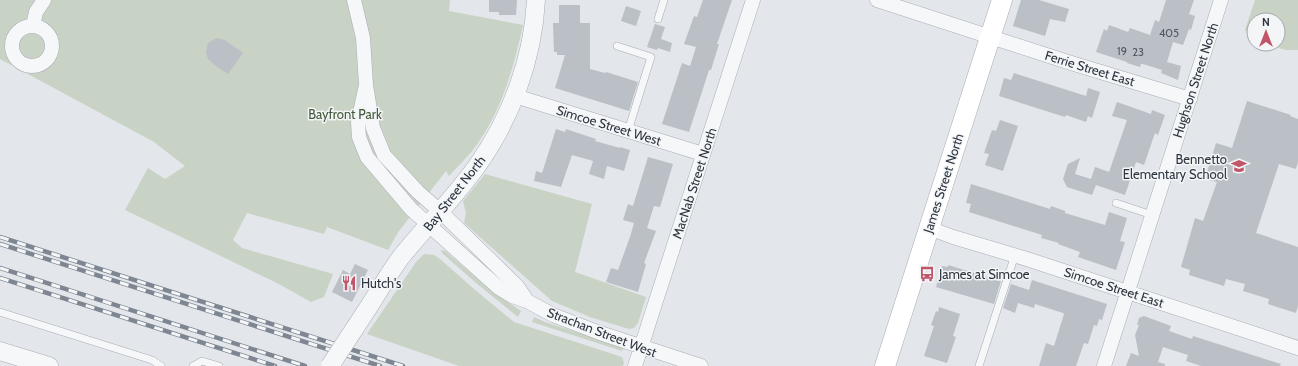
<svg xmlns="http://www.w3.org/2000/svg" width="1298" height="366" font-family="Cabin,sans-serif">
	<rect width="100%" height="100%" fill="#e3e6ea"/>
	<path fill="#c9d3c5" d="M 0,0 L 450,0 L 449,11 L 523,25 C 513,70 501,114 472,151 C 465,160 456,168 449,176 L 446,171 L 399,231 L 388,250 L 327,227 L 324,234 L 247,213 L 233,240 L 242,248 L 333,274 L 324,297 L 311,302 L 277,283 L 125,210 L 148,168 L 165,179 L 185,166 L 154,142 L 0,59 Z
		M 1255,0 L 1298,0 L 1298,50 L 1286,50 L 1265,44 L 1278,44 L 1278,20 L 1254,20 L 1254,37 L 1245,30 Z
		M 485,174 L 592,204 L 575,272 L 646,297 L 638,323 L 634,328 L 629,329 L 590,317 L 552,301 L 464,223 L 466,213 L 463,201 Z
		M 441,250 L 445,251 L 492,291 L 521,311 L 518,317 L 476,283 L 442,253 Z
		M 424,254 L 434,255 L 440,259 L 474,289 L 514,322 L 622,357 L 624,363 L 623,366 L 459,366 L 367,334 L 416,262 Z
		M 534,317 L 545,322 L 620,346 L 623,348 L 622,351 L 532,322 Z"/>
	<path fill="#bbc0c6" d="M 489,0 L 517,0 L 516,15 L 499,15 L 499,12 L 489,12 Z
		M 703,0 L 732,0 L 717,44 L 719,44 L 711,70 L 709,70 L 689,132 L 662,124 L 682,63 L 690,66 L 696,47 L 684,44 L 694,16 L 697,17 Z
		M 1021,0 L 1039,0 L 1069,9 L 1065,22 L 1050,19 L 1045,36 L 1013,26 Z
		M 1166,0 L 1194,0 L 1189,14 L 1195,16 L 1191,30 L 1189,29 L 1183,45 L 1173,42 L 1167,62 L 1181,66 L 1178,80 L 1161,73 L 1162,70 L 1143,64 L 1141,64 L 1140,67 L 1127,63 L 1127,62 L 1096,52 L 1104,29 L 1107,31 L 1109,25 L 1128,32 L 1130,28 L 1150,35 L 1155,20 L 1159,22 Z
		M 559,5 L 580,5 L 580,23 L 590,23 L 590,69 L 605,73 L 606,72 L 638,82 L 629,111 L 555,88 L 565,55 L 557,55 L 557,52 L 554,52 L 553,23 L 559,23 Z
		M 626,6 L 641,11 L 636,26 L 621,21 Z
		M 655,24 L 665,27 L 661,39 L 672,43 L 670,52 L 658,48 L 657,50 L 647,47 Z
		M 217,38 L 225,40 L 243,53 L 228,74 L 217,67 L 208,59 L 206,53 L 207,46 L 209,42 Z
		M 1014,73 L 1086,96 L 1088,88 L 1100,92 L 1092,118 L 1088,116 L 1086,122 L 1066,115 L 1065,117 L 999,96 L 1004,78 L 1011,80 Z
		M 1247,101 L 1291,115 L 1290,116 L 1298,119 L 1298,162 L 1296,169 L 1279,164 L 1256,233 L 1298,247 L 1298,306 L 1296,313 L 1268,304 L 1269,299 L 1243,291 L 1245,284 L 1226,279 L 1224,286 L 1189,275 L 1190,270 L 1181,267 L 1195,218 L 1203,221 L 1217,182 L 1205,179 L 1216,143 L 1232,148 Z
		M 1117,102 L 1151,114 L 1152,110 L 1165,115 L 1158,135 L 1155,133 L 1144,165 L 1136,162 L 1125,195 L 1096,185 L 1092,195 L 1067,187 L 1063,179 L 1068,164 L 1080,158 L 1075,174 L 1091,179 L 1095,167 L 1109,172 L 1127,120 L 1112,116 Z
		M 1000,120 L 1018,126 L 1003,171 L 985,165 L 989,154 L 984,153 L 992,130 L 996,131 Z
		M 556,129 L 565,132 L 566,129 L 596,139 L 595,141 L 620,148 L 620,147 L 630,150 L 624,171 L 607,166 L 604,179 L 589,174 L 593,161 L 572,155 L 561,187 L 534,181 L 536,171 L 542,173 Z
		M 648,157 L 673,164 L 660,207 L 654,206 L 647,228 L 656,231 L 644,263 L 646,264 L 638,292 L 606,282 L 611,268 L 618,270 L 630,237 L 634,223 L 623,220 L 628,204 L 633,206 Z
		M 971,184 L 1050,209 L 1051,206 L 1065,211 L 1065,213 L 1105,225 L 1109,212 L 1127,218 L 1120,241 L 1125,242 L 1116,270 L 1078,257 L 1080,252 L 1058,244 L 1059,243 L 1041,238 L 1042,235 L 969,212 L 971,204 L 966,203 Z
		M 355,264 L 368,270 L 352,302 L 332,292 L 343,270 L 350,274 Z
		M 948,265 L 1001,281 L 994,304 L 936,287 L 942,266 L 948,267 Z
		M 1032,280 L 1107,304 L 1102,320 L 1099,319 L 1097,326 L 1094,325 L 1088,344 L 1084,343 L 1076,366 L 1039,366 L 1046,343 L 1054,346 L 1064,314 L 1063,313 L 1035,304 L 1034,308 L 1018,303 L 1015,313 L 1003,308 L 1011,284 L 1029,290 Z
		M 939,307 L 960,314 L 953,336 L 956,337 L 947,363 L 924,356 L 934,326 L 931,325 L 936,311 L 938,312 Z
		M 1144,316 L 1171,326 L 1169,331 L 1192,339 L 1193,336 L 1281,364 L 1280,366 L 1201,366 L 1186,361 L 1188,355 L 1163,347 L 1158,362 L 1165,364 L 1165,366 L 1126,366 L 1131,353 L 1139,356 L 1135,335 L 1139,325 L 1137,325 L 1139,318 Z"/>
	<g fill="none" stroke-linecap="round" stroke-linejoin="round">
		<g stroke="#a9adb4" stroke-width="8">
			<path id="service" d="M 658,19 L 664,0
				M 617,46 L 651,57 L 628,131
				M 1116,203 L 1152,215
				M 0,312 L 152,360 L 161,366
				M 193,366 L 202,361 L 219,366
				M 979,366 L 1015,255"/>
		</g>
		<g stroke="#a9adb4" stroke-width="15">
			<path id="minor" d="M 354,0 L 363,38 L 366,85 L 373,128 L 384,155 L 418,192 L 441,212 L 517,286 L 527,301
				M 877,0 L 1071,63 L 1190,99
				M 33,26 L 36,12 L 44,0
				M12 46a20 20 0 1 1 40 0a20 20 0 1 1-40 0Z
				M 366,85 L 358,122 L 359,137 L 367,157 L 411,209 L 499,288 L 512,296 L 527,301 L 553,315 L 600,333 L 701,366
				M 515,96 L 703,154
				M 929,228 L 953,237 L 1030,260 L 1298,348
				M 635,366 L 753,0
				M 1104,366 L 1221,0"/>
		</g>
		<g stroke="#a9adb4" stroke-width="19">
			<path id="tertiary" d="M 370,305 C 380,289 390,272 401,257 C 426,226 454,198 477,166 C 511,118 533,59 536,0
				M 0,351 L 49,366"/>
		</g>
		<g stroke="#a9adb4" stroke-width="21">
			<path id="secondary" d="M 885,366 L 1002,0"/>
		</g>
		<use href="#service" stroke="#f6f7f8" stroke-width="7"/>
		<use href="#minor" stroke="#f6f7f8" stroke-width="14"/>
		<use href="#tertiary" stroke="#f6f7f8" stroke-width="18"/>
		<use href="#secondary" stroke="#fff" stroke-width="20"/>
		<g stroke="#7e8692" stroke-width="4.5">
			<path id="rail" d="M 0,237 L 403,366
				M 0,244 L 380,366
				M 0,268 L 305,366
				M 0,278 L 275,366"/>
		</g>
		<use href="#rail" stroke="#f3f5f7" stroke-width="3" stroke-dasharray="9" stroke-linecap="butt"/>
		<g stroke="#a9adb4" stroke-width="19" stroke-linecap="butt">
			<path id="tertiary-bridge" d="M 330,366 L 370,305"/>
		</g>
		<use href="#tertiary-bridge" stroke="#f6f7f8" stroke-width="18"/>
	</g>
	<defs>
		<g id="school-bare" transform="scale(1.2)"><path d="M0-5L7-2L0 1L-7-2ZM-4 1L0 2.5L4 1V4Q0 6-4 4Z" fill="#c1566a" stroke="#f3f5f7" stroke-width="2.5" paint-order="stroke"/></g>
		<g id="bus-bare" transform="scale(1.2)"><path d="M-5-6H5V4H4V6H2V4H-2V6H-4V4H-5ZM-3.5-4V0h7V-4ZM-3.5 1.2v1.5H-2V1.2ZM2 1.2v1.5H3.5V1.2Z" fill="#c1566a" stroke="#f3f5f7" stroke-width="2.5" paint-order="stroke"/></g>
		<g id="restaurant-bare" transform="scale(1.2)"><path d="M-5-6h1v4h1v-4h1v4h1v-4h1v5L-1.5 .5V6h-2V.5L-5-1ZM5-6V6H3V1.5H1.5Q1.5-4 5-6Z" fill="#c1566a" stroke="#f3f5f7" stroke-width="2.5" paint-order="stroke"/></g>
	</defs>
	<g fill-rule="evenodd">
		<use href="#school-bare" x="1239" y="166"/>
		<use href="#bus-bare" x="927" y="274"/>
		<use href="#restaurant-bare" x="349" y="283"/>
	</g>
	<g text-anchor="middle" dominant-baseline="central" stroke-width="3" stroke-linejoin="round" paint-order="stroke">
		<g font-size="11" fill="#505862">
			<text x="1169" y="33">405</text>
			<text x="1122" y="51">19</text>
			<text x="1138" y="52">23</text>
		</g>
		<g font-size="13" fill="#2d3540" stroke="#f3f5f7">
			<text transform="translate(1090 68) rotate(17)">Ferrie Street East</text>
			<text transform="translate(1195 80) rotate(-72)">Hughson Street North</text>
			<text transform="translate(609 125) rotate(17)">Simcoe Street West</text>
			<text transform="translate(694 183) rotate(-72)">MacNab Street North</text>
			<text transform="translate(943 183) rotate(-72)">James Street North</text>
			<text transform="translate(454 193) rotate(-52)">Bay Street North</text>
			<text transform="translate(1114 287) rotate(18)">Simcoe Street East</text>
			<text transform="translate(602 332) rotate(21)">Strachan Street West</text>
		</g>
		<g font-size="13" fill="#435a3b" stroke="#f3f5f7">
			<text x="345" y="114">Bayfront Park</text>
		</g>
		<g font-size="13" fill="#2d3540" stroke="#f3f5f7" text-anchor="start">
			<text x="1227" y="159" text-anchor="end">Bennetto<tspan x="1227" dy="15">Elementary School</tspan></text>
			<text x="939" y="274">James at Simcoe</text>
			<text x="361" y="283">Hutch's</text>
		</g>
	</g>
	<g transform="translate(1266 32)"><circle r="19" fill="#f3f5f7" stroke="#a4a8ae"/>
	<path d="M0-3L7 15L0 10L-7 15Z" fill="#c1566a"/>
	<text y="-6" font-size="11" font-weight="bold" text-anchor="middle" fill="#2d3540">N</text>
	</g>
</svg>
